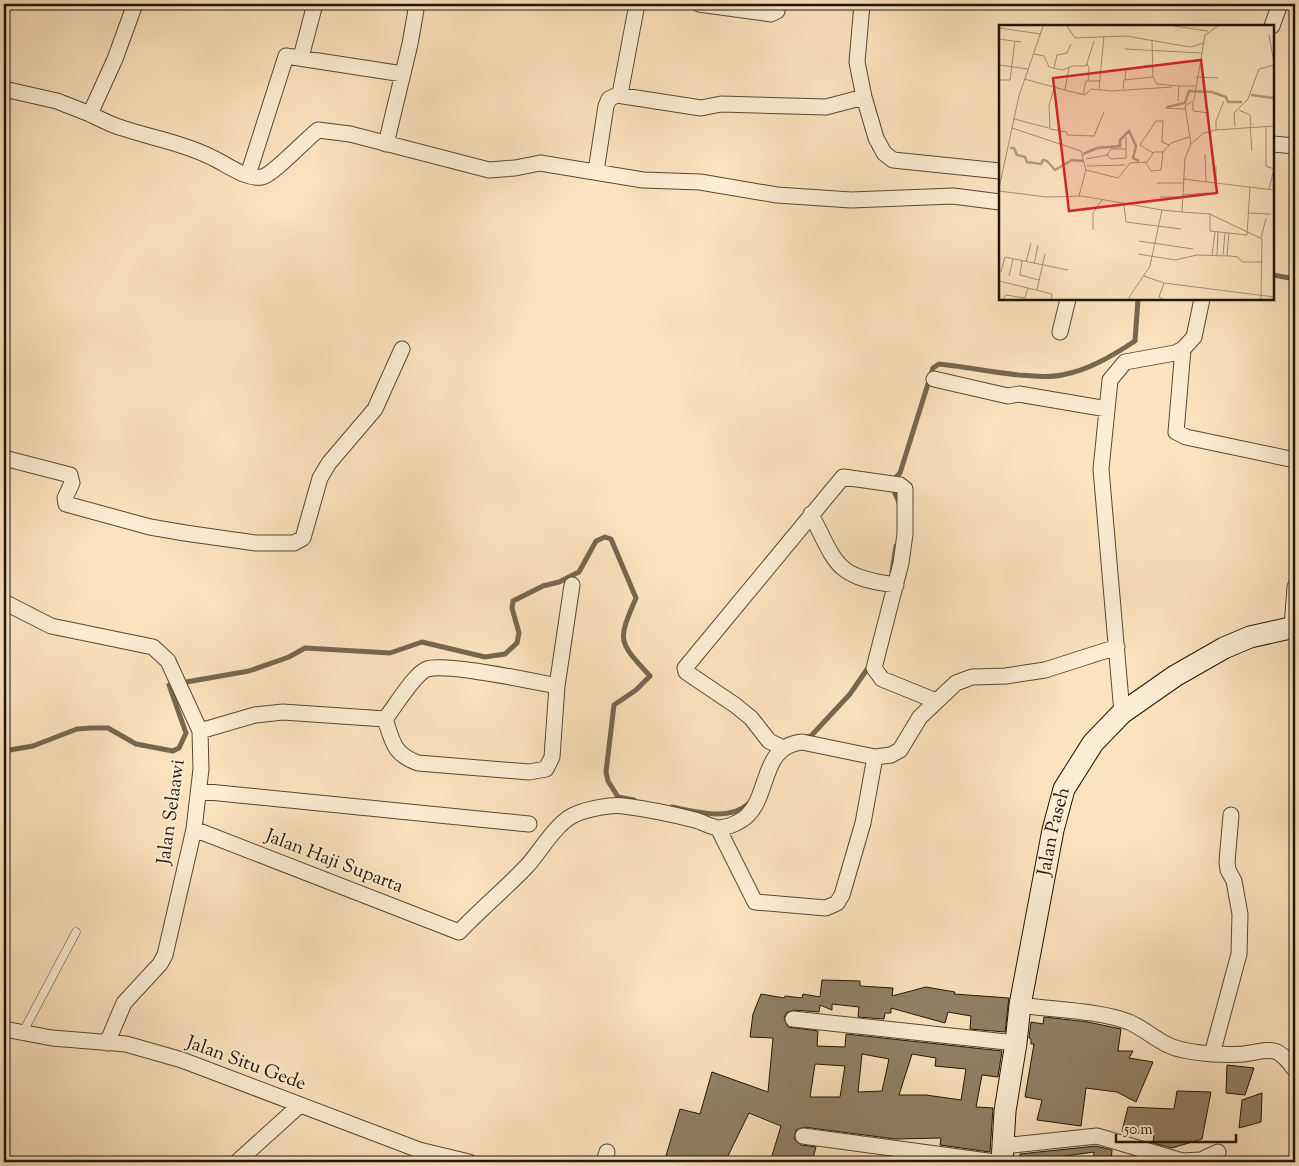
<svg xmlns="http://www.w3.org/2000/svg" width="1299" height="1166" font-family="'Sorts Mill Goudy',serif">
	<rect width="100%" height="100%" fill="#fce3bf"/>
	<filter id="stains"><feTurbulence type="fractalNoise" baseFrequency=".004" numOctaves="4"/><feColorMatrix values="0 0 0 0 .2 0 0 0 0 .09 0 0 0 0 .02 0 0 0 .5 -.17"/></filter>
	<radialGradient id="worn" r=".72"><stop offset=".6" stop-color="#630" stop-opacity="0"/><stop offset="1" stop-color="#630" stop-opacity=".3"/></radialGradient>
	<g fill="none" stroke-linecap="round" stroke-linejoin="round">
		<path stroke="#776750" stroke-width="5" d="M 1273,275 L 1295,279
			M 900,505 L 894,491 L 896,477 L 900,473 L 933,368 L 939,364 C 972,367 1032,381 1062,375 C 1089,370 1112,356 1135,341 L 1138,299
			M 892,572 L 896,546
			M 805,737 L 811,736 L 850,694 L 870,665
			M 4,751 L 33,746 L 77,729 L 92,728 L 108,728 L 136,744 L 173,751 L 179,748 L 186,733 L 169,685 L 249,671 L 289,657 L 305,648 L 390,653 L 422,642 L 485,657 L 505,654 L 517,643 L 519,633 L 512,608 L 513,601 L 543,586 L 559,582 L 579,572 L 596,541 L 605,537 L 611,539 L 636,598 C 617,642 618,641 650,676 L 636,690 L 614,705 L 606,772 L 608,781 L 618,797 L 634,800
			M 672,807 C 694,811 728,822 748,804"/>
	</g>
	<path fill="#928067" stroke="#201507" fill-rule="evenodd" d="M 822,980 L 860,981 L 860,986 L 893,988 L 892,996 L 926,987 L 955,992 L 954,994 L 1009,998 L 1005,1032 L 970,1029 L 971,1016 L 948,1012 L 945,1023 L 891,1008 L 891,1013 L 885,1013 L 884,1019 L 858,1017 L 859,1007 L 832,1004 L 832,1010 L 820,1005 L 819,1012 L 794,1010 L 786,1013 L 784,1018 L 788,1027 L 818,1031 L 817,1046 L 845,1047 L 846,1034 L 1002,1051 L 998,1077 L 982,1075 L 976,1107 L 993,1108 L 990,1152 L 940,1145 L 941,1138 L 895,1139 L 804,1127 L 796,1130 L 794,1139 L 801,1145 L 816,1147 L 812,1162 L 770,1162 L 781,1126 L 749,1113 L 725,1162 L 676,1162 L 665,1159 L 680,1109 L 700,1114 L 712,1072 L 768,1092 L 773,1038 L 750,1037 L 753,1014 L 761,994 L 784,998 L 785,996 L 802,998 L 803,994 L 820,997 ZM 862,1054 L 889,1059 L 882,1091 L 858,1092 ZM 912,1054 L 936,1058 L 935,1066 L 966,1069 L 961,1100 L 926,1095 L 899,1095 ZM 815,1064 L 845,1066 L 840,1097 L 810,1097 Z
		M 1044,1017 L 1088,1022 L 1121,1029 L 1118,1051 L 1133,1051 L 1129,1058 L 1153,1062 L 1136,1102 L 1117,1092 L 1086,1088 L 1081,1126 L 1037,1120 L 1042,1100 L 1025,1097 L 1034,1044 L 1031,1044 L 1031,1039 L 1029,1038 L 1031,1022 L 1043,1024 Z
		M 1227,1065 L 1254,1068 L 1245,1095 L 1226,1093 Z
		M 1177,1091 L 1211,1092 L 1202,1139 L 1172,1148 L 1153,1143 L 1154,1135 L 1122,1131 L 1128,1107 L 1174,1109 Z
		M 1262,1093 L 1261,1122 L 1239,1128 L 1242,1100 Z
		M 1096,1146 L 1112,1150 L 1111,1162 L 1093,1162 L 1094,1152 L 1044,1159 L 1044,1162 L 1019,1162 L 1020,1154 Z"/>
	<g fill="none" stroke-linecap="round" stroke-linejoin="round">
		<g stroke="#574835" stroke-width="9">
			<path id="lane" d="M 23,1032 L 76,932"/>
		</g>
		<g stroke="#574835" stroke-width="17">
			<path id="street" d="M 699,4 L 771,14 L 777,11 L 778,4
				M 862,4 L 857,62 L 864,97 L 876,138 L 884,153 L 893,160 L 1000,171
				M 1272,26 L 1280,4
				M 301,57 L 315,4
				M 4,89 L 57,101 L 90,114 L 115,59 L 135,4
				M 620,94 L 637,4
				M 90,114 C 100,119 111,125 122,128 C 152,138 183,143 213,158 C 226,164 247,180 262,177 C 273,175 306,139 318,130 L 350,134 L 489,170 L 515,168 L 540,163 L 643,180 L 700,182 L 777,195 L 851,200 L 953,196 L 1000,202
				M 386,144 L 410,44 L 417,4
				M 1273,144 L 1295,146
				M 596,171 L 606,106 L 609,99 L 617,95 L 701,108 L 721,104 L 826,107 L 864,97
				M 248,175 L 286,56 L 403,74
				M 1060,332 L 1068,299
				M 1183,349 L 1176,432 L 1186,437 L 1295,460
				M 934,379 L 1008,396 L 1019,394 L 1107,409
				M 4,458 L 70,475 L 72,483 L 65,498 L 66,504 L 150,527 L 185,533 L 256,543 L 294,543 L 303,538 L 320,478 L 329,463 L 375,409 L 402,349
				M 811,514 C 837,565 835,577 896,585
				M 4,602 L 51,626 L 153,647 L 168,661 L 200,731 L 201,769 L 194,829 L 165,955 L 160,964 L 124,1003 L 107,1043
				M 1292,627 L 1295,587
				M 1122,713 L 1101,469 L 1110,380 L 1125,362 L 1175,353 L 1183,349 L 1194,337 L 1202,299
				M 385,719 C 393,742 393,754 418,763 L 529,772 L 546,769 L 552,757 L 557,686 L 572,585
				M 200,731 L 255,715 L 283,712 L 385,719 C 395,707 414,674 427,669 C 447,663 532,681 557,686
				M 783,748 L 769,741 L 751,718 L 735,705 L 686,672 L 685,668 L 843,477 L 900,485 L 905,489 L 905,534 L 901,563 L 874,668 L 882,679 L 936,701
				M 875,757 L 891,755 L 900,750 L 920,717 L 956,683 L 972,677 L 1006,676 L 1045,670 L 1117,647
				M 199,791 L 529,824
				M 194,829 L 459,932 C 481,909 505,889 527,866 C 541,851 557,821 576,814 C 588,809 611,804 624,806 C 647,809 672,814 695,820 C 703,822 712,828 720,828 C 726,827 733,825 738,822 C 773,805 756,747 802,742 L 875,757 L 863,823 L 842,895 L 837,903 L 826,908 L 755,902 L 718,828
				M 1020,1005 C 1054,1010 1097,1010 1129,1022 C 1143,1028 1155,1039 1168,1045 C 1180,1051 1199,1053 1213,1054 C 1223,1054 1234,1055 1244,1054 C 1272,1050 1276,1044 1295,1070
				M 793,1019 L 1016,1043
				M 4,1029 L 52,1038 L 126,1044 L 182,1060 L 419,1150 L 469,1162
				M 1212,1054 L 1239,954 L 1240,914 L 1234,881 L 1228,870 L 1227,862 L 1231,815
				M 803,1136 L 995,1162
				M 1003,1146 L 1097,1136 L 1182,1161 L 1201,1160 L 1218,1152
				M 237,1162 L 300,1105
				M 604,1162 L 607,1152"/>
		</g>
		<g stroke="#201507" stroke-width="23">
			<g id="secondary">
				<path id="s1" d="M 1002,1162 L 1005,1111 L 1016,1043 L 1020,1005 L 1053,830 L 1064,789 L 1093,743 L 1122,713 L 1175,676 L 1224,648 L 1250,637 L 1295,627"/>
			</g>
		</g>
		<use href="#lane" stroke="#fdedd5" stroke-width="8"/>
		<use href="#street" stroke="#fdedd5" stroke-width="15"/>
		<use href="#secondary" stroke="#fdedd5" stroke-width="21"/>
	</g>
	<g text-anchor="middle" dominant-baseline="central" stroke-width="4" stroke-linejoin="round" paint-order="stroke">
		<g font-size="19" fill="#201507" stroke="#fdedd5">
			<text transform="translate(172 812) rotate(-82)">Jalan Selaawi</text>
			<text stroke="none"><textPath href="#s1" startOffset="335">Jalan Paseh</textPath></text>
			<text transform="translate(334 862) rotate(21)">Jalan Haji Suparta</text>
			<text transform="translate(246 1064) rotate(20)">Jalan Situ Gede</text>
		</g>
	</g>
	<g transform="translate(999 25)">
		<rect width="275" height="275" fill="#fce3bf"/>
		<path fill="none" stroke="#b19d80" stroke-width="2.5" d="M 252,70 L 275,73M 168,82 L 186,78 L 190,66 L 213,67 L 227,72 L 229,77 L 243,77M 11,123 L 15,123 L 18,130 L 26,132 L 28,137 L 42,139 L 44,135 L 48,136 L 56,145 L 73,135 L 85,136M 84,129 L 98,123 L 121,121 L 121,115 L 130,106 L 137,121 L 134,133 L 140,136"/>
		<path fill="none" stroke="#a49175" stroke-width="1" d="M 68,1 L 76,13 L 127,11 L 191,22 L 205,18M 175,1 L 209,6M 0,3 L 42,9M 270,10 L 275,37M 0,14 L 22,17M 153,15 L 154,52 L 158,59 L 180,61 L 179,76M 126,24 L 202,28M 35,29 L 45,31 L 50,42 L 63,45 L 74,41 L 87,41 L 95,16M 88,39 L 90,43 L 89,56M 0,40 L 29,44M 55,43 L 58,30 L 68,28 L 72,19M 197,52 L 219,53M 25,54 L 66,65 L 70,42M 0,55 L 11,55 L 16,16M 126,55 L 127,44 L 152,40M 180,61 L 196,61M 55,63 L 50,81 L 51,104 L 68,107 L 68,110 L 95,111 L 105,87M 100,64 L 105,11M 124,64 L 125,55 L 154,52M 66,65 L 86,70 L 92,64 L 112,66 L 173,62M 84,70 L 87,56 L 101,56M 194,77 L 194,86 L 210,88M 166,83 L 186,84M 240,85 L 251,90 L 252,101M 15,94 L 50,103M 251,101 L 253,126M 267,101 L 267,141 L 275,144M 236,102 L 235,88 L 249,74 L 260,44 L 275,40M 13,103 L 82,126 L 87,145 L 80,171M 217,105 L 217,96 L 225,76M 192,119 L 186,81 L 195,75 L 206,10 L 219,1M 164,127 L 172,118 L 190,112M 154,128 L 141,120 L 157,96 L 164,96 L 163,117 L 170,120M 206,129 L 207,157M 108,130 L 112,134 L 127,133 L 127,112M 87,134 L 108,130 L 112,124 L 127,124M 88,141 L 126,140M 87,145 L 119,153 L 131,138 L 148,137 L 155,127 L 164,127 L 162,145 L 152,146 L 147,138M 184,154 L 275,165M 217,157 L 217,141M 158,158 L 184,158M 0,163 L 20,71 L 44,1M 270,164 L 275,144M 0,166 L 47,172 L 83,171 L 163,185M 184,170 L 209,168M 161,172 L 184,172M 125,180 L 127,197 L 182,204M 183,187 L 211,189 L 263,214 L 262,274M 249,188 L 272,189M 211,189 L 211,206 L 248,210 L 251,162M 94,205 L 94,188 L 103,175M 262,213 L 267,193M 140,216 L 194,224M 139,229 L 176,235 L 198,230 L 231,231 L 239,232 L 243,237 L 264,237M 213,230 L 216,207M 218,230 L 219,207M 224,230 L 226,208M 228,230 L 230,208M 23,236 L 21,250 L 40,255M 27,237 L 32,218M 35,239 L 39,220M 2,247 L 6,232 L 69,245M 10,251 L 14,234M 145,251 L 165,258 L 275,272M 0,256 L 53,269 L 52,274M 38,265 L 46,229M 4,274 L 7,270 L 26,273 L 29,263M 129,274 L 151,241 L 163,185 L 183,187 L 186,133 L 192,119 L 205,108 L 217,105 L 275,101M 163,274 L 160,272 L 165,258"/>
		<path fill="#d62828" fill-opacity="0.15" stroke="#d62828" stroke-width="2.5" d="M 202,35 L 218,168 L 70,186 L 54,53 Z"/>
		<rect width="275" height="275" fill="none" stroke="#201507" stroke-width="2.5"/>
	</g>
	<rect width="1299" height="1166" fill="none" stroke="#fce3bf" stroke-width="20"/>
	<rect x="5" y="5" width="1289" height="1156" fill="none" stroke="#201507" stroke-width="2.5"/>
	<rect x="10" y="10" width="1279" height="1146" fill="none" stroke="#201507"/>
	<path d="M1116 1134v8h120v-8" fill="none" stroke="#201507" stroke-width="2.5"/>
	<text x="1124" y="1134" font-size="15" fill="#201507" stroke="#fdedd5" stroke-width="4" paint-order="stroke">50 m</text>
	<rect width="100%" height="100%" filter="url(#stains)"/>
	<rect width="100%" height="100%" fill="url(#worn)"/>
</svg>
